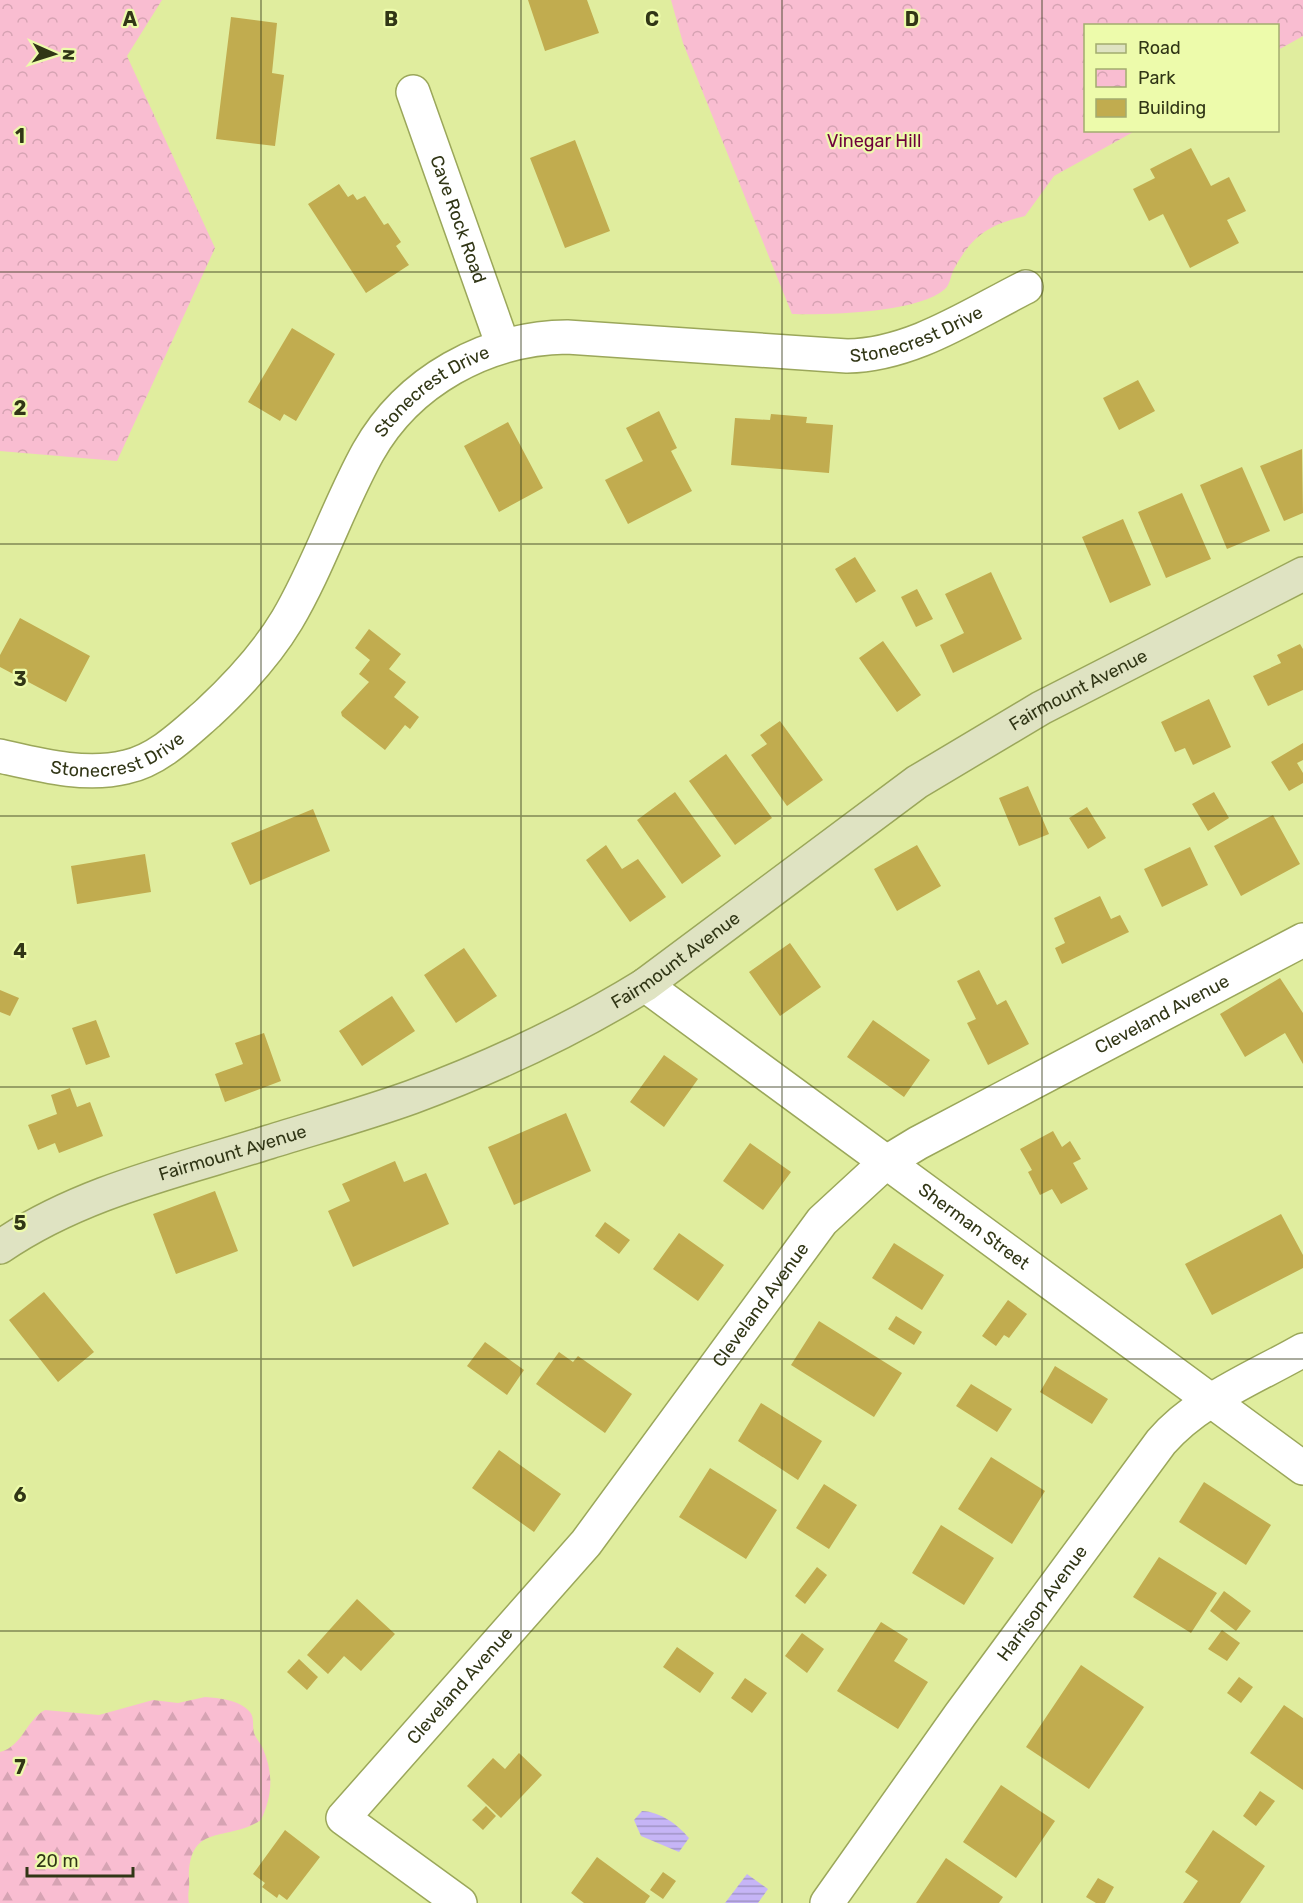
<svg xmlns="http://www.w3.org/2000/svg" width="1303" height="1903" font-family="Rubik,sans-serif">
	<defs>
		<pattern id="forest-firs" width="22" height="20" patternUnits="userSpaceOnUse" patternTransform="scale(1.5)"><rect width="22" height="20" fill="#f9bdd1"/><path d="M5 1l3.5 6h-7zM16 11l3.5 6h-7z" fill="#d6a3b3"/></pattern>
		<pattern id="park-crowns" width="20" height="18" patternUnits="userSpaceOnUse" patternTransform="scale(1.5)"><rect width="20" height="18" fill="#f9bdd1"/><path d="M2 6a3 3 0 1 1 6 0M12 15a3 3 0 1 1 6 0" fill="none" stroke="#d6a3b3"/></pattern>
		<pattern id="water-rules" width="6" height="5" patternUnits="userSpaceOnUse" patternTransform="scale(1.5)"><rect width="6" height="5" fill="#c6b5f6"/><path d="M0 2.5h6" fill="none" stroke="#a194c6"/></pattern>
	</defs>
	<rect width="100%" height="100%" fill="#e0ed9e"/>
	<path fill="url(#forest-firs)" d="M 205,1697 C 219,1698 239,1700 249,1711 C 255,1717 252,1725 254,1733 C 256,1739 261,1743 263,1749 C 274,1774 272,1797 261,1820 C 227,1843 188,1821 189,1880 C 190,1889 187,1894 189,1903 L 0,1903 L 0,1752 C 23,1746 26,1720 45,1710 L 99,1715 L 153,1700 L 178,1703 Z"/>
	<path fill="url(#park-crowns)" d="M 0,0 L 162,0 L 127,56 L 215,248 L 117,461 L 0,451 Z
		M 671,0 L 1303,0 L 1303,36 L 1278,50 L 1278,26 L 1086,26 L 1086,130 L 1135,131 L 1054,176 L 1025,216 C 988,225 972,236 954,269 C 951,274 950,285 945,289 C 918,313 828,315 792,314 L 683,43 Z"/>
	<path fill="url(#water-rules)" d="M 642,1811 C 661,1812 677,1824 689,1838 L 679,1852 L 641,1836 L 634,1820 Z
		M 747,1874 L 768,1889 L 758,1903 L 725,1903 Z"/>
	<path fill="#c1ac4f" d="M 528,0 L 587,0 L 599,33 L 545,51 Z
		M 231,17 L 277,23 L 272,73 L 284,75 L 275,146 L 216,139 Z
		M 575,140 L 610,231 L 565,248 L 530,158 Z
		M 1191,148 L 1211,186 L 1229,177 L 1246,211 L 1227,220 L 1239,243 L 1190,268 L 1163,214 L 1149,221 L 1133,189 L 1155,178 L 1150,169 Z
		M 339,184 L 348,197 L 353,194 L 357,200 L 365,196 L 384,225 L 388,223 L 401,242 L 396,246 L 409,265 L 366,293 L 308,204 Z
		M 292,328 L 335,354 L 296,421 L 284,414 L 280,421 L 248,402 Z
		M 1138,380 L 1155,411 L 1119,430 L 1103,398 Z
		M 659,411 L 677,448 L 671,451 L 692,491 L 628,524 L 605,480 L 643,461 L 626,428 Z
		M 771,414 L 807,417 L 806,423 L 833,425 L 829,473 L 731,465 L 735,418 L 770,420 Z
		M 508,422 L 543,488 L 499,512 L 464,446 Z
		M 1302,449 L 1303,513 L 1284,521 L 1260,466 Z
		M 1242,467 L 1270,531 L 1227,549 L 1200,485 Z
		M 1182,493 L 1211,559 L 1166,578 L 1138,512 Z
		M 1123,519 L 1151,585 L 1110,603 L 1082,537 Z
		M 855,557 L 876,591 L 856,603 L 835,569 Z
		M 991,572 L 1022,639 L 953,673 L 940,645 L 964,633 L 945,594 Z
		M 917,589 L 933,619 L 916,627 L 901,597 Z
		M 20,618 L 90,656 L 66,702 L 0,667 L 0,655 Z
		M 369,629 L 401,654 L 389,669 L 406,682 L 394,697 L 419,717 L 410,729 L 405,725 L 385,750 L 342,716 L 341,712 L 369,682 L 359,674 L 370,660 L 355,648 Z
		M 883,641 L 921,695 L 897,712 L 859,658 Z
		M 1300,644 L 1303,649 L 1303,690 L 1268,706 L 1253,676 L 1281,663 L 1277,655 Z
		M 1209,699 L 1231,747 L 1193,765 L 1185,748 L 1175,752 L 1161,722 Z
		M 780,721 L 823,780 L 787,806 L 751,755 L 767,744 L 760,735 Z
		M 1303,743 L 1303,760 L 1297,763 L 1303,773 L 1303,783 L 1289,791 L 1271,762 Z
		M 726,754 L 772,818 L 735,845 L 689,781 Z
		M 1028,786 L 1049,834 L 1019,846 L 999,798 Z
		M 675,792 L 721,856 L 682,884 L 637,820 Z
		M 1214,792 L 1229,818 L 1208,831 L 1192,804 Z
		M 1087,807 L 1106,838 L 1088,849 L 1069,818 Z
		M 313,809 L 330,851 L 250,885 L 231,843 Z
		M 1273,815 L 1300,864 L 1241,896 L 1214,846 Z
		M 606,845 L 622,869 L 638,859 L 666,897 L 630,922 L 586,860 Z
		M 917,845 L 941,886 L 897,911 L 874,869 Z
		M 1190,847 L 1208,885 L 1162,907 L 1144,869 Z
		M 145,854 L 151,892 L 77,904 L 71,866 Z
		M 1100,896 L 1111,919 L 1120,915 L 1129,932 L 1062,964 L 1055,948 L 1065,943 L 1054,918 Z
		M 790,943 L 821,987 L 780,1016 L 749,972 Z
		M 464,948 L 497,996 L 456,1023 L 424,975 Z
		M 979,970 L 997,1005 L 1006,1000 L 1029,1044 L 988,1065 L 967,1023 L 976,1019 L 957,981 Z
		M 1280,978 L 1303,1013 L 1303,1064 L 1285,1033 L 1245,1057 L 1220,1014 Z
		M 0,990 L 19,998 L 10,1016 L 0,1012 Z
		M 392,996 L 415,1031 L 362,1066 L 339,1031 Z
		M 96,1020 L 110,1057 L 86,1065 L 72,1028 Z
		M 873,1020 L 930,1060 L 904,1097 L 847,1057 Z
		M 264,1033 L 281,1081 L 225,1102 L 215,1074 L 243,1064 L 235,1043 Z
		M 664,1055 L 698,1079 L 664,1127 L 630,1102 Z
		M 70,1088 L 77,1107 L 90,1102 L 103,1136 L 59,1153 L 55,1143 L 38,1150 L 28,1125 L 57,1114 L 51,1095 Z
		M 566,1113 L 591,1171 L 514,1205 L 488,1147 Z
		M 1053,1131 L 1062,1147 L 1070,1141 L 1081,1159 L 1073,1163 L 1088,1189 L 1061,1204 L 1052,1189 L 1040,1195 L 1028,1172 L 1032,1170 L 1020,1149 Z
		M 750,1143 L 791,1172 L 763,1210 L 723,1181 Z
		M 395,1161 L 404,1182 L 426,1173 L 449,1224 L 353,1267 L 328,1211 L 350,1201 L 342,1184 Z
		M 215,1191 L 238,1251 L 176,1274 L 153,1214 Z
		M 1281,1214 L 1303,1255 L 1303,1268 L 1212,1315 L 1185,1264 Z
		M 605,1222 L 630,1240 L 619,1254 L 595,1236 Z
		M 679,1233 L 724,1265 L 698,1301 L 653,1269 Z
		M 894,1243 L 944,1275 L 922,1310 L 872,1278 Z
		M 44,1292 L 94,1352 L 58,1382 L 9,1320 Z
		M 1008,1300 L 1027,1314 L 1009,1338 L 1004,1335 L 996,1346 L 982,1336 Z
		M 896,1316 L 922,1332 L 914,1345 L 888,1329 Z
		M 819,1321 L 902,1373 L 874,1417 L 791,1365 Z
		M 485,1342 L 524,1370 L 507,1395 L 467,1366 Z
		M 559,1352 L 573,1362 L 578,1356 L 632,1394 L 605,1433 L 536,1384 Z
		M 1055,1366 L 1108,1399 L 1092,1424 L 1040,1392 Z
		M 971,1384 L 1012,1409 L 997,1432 L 956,1406 Z
		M 761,1403 L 822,1441 L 798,1480 L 738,1441 Z
		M 499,1450 L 561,1494 L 534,1532 L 472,1488 Z
		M 991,1457 L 1045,1491 L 1012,1544 L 958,1509 Z
		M 710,1468 L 777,1510 L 746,1559 L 679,1517 Z
		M 1204,1482 L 1271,1525 L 1246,1565 L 1179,1522 Z
		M 824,1484 L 857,1505 L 829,1549 L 796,1528 Z
		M 941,1525 L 994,1558 L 964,1605 L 912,1573 Z
		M 1159,1557 L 1217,1593 L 1191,1633 L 1133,1597 Z
		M 817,1567 L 827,1575 L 805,1604 L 795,1596 Z
		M 1224,1591 L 1251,1611 L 1236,1631 L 1210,1611 Z
		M 357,1599 L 395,1634 L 361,1671 L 344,1656 L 328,1674 L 307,1655 Z
		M 881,1622 L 908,1639 L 894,1661 L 928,1682 L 898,1729 L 837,1691 Z
		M 1222,1630 L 1240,1643 L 1227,1661 L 1208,1649 Z
		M 802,1633 L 824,1649 L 807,1673 L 785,1656 Z
		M 677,1647 L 714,1673 L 700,1693 L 663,1667 Z
		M 299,1659 L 318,1677 L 307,1690 L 287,1672 Z
		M 1081,1665 L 1144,1707 L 1089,1789 L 1026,1747 Z
		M 1239,1677 L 1253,1687 L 1241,1703 L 1227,1693 Z
		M 745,1678 L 767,1693 L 752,1713 L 731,1698 Z
		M 1284,1705 L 1303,1718 L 1303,1790 L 1250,1753 Z
		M 519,1753 L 542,1775 L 501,1818 L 467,1786 L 493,1758 L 505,1769 Z
		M 1001,1785 L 1055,1821 L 1016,1878 L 963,1842 Z
		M 1260,1791 L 1275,1801 L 1256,1826 L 1243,1816 Z
		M 486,1806 L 496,1816 L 483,1830 L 472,1820 Z
		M 285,1830 L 320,1857 L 287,1900 L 279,1894 L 277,1898 L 262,1887 L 265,1883 L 253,1874 Z
		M 1213,1830 L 1265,1866 L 1240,1903 L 1183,1903 L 1198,1881 L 1185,1872 Z
		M 597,1857 L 650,1896 L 645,1903 L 584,1903 L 571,1893 Z
		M 946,1858 L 1003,1897 L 999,1903 L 916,1903 Z
		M 663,1872 L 676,1881 L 663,1899 L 650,1890 Z
		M 1098,1878 L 1114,1887 L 1105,1903 L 1096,1903 L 1086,1897 Z"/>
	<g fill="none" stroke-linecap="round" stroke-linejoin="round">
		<g stroke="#9ba75a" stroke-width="36">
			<g id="street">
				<path id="s1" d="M 413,92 L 503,346"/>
				<path id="s2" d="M 0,756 C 40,765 85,777 126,767 C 158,760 184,734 208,713 C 238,685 266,655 287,620 C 319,566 338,506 368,452 C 408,381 486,338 567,337 L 847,356 C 912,355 970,315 1026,287"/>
				<path id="s3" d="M 645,985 L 1303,1468"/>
				<path id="s4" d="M 460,1903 L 343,1818 L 586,1543 L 822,1221 L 885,1163 L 918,1143 L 1303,940"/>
				<path id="s5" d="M 827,1903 L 960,1715 L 1161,1442 C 1197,1400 1256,1377 1303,1350"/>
			</g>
		</g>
		<g stroke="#9ba75a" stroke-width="36">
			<g id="secondary">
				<path id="s6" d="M 0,1247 C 80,1192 177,1171 269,1142 C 317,1127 365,1114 412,1097 C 493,1067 572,1030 645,985 L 917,782 L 1041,708 L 1303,574"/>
			</g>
		</g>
		<use href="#street" stroke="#fff" stroke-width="33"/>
		<use href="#secondary" stroke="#dfe3c2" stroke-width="33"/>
	</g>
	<path fill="none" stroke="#313616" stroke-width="1.5" stroke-opacity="0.55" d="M 261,0 L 261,1903M 521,0 L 521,1903M 782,0 L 782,1903M 1042,0 L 1042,1903M 0,272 L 1303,272M 0,544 L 1303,544M 0,816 L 1303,816M 0,1087 L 1303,1087M 0,1359 L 1303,1359M 0,1631 L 1303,1631"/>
	<g text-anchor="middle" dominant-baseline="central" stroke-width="4.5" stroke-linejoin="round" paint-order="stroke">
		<g font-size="18" fill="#6f003d" stroke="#edfbab">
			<text x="874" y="141">Vinegar Hill</text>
		</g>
		<g font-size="18" fill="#313616" stroke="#edfbab">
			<text stroke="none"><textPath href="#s1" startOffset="135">Cave Rock Road</textPath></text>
			<text stroke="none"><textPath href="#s2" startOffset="1130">Stonecrest Drive</textPath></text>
			<text stroke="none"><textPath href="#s2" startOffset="626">Stonecrest Drive</textPath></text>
			<text stroke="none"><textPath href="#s6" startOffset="1224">Fairmount Avenue</textPath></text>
			<text stroke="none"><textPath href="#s2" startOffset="122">Stonecrest Drive</textPath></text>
			<text stroke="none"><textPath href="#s6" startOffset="738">Fairmount Avenue</textPath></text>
			<text stroke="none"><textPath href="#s4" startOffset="1311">Cleveland Avenue</textPath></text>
			<text stroke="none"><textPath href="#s6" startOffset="252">Fairmount Avenue</textPath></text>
			<text stroke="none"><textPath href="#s3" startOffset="408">Sherman Street</textPath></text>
			<text stroke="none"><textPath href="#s4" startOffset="807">Cleveland Avenue</textPath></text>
			<text stroke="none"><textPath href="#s5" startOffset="369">Harrison Avenue</textPath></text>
			<text stroke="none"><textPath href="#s4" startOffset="321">Cleveland Avenue</textPath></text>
		</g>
	</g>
	<g font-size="20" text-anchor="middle" font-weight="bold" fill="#313616" stroke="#edfbab" stroke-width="4.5" stroke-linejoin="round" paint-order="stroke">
		<text x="130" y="26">A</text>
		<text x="391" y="26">B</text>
		<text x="652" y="26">C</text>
		<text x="912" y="26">D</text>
		<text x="20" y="143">1</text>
		<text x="20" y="415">2</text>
		<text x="20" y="686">3</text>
		<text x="20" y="958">4</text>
		<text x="20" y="1230">5</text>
		<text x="20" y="1502">6</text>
		<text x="20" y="1774">7</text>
	</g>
	<rect x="1084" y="24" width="195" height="108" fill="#edfbab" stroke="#a2ac6f" stroke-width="1.5"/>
	<rect x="1096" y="44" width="30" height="9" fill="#dfe3c2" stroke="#a2ac6f" stroke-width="1.5"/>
	<text x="1138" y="54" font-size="18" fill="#313616">Road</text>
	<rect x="1096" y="69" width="30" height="18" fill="url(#park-crowns)" stroke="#a2ac6f" stroke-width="1.5"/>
	<text x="1138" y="84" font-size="18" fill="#313616">Park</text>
	<rect x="1096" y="99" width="30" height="18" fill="#c1ac4f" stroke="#a2ac6f" stroke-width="1.5"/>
	<text x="1138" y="114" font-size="18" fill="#313616">Building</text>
	<g transform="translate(54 54) rotate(93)" stroke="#edfbab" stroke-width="4.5" paint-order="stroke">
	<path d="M0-4.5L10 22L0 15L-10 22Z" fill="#313616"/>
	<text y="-9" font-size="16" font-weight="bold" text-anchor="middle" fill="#313616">N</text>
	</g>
	<path d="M27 1867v9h106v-9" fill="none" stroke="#313616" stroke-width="3"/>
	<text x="36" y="1867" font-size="18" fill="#313616" stroke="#edfbab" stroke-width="4.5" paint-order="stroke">20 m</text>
</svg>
